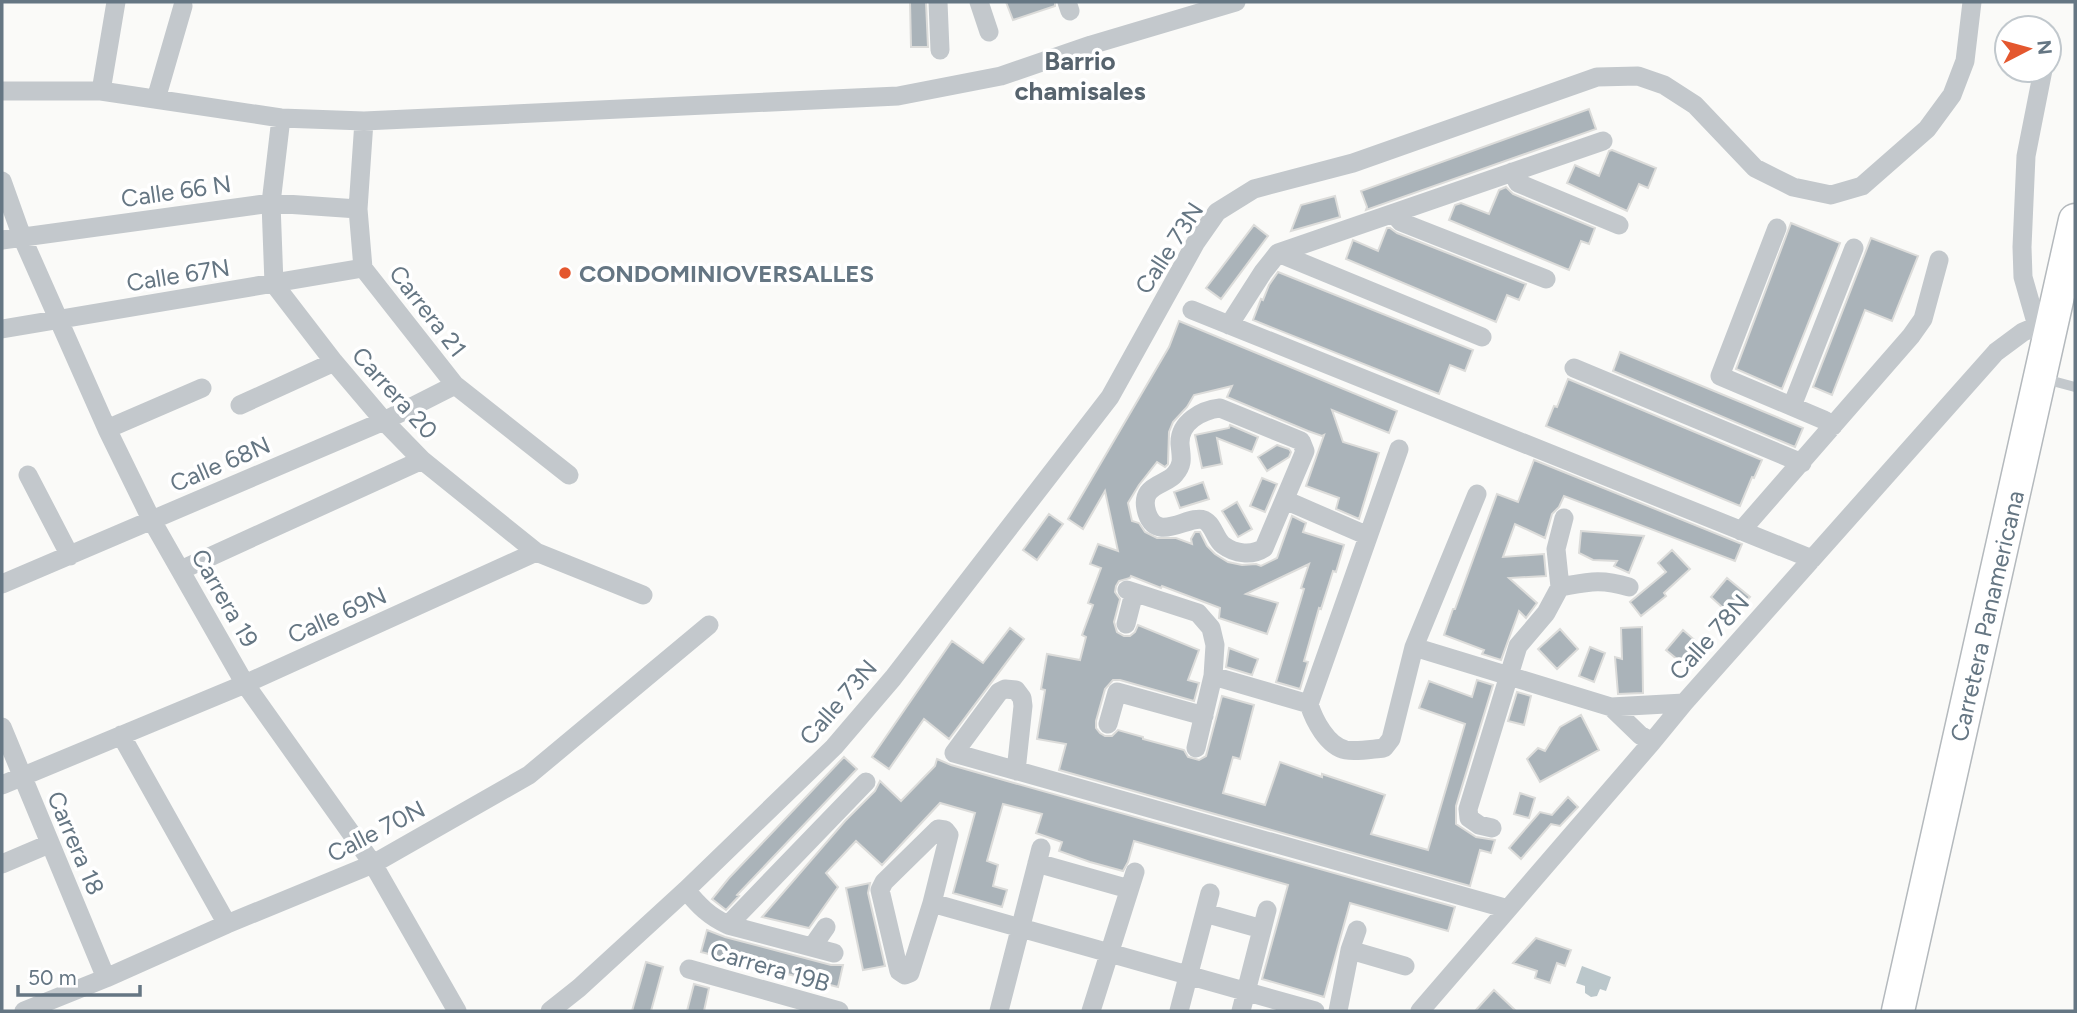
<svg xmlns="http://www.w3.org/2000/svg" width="2077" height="1013" font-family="Figtree,sans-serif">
	<rect width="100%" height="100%" fill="#fafaf8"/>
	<path fill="#bbc7cb" d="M 1582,966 L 1611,977 L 1606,991 L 1600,989 L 1597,996 L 1591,997 L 1585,993 L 1585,986 L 1576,983 Z"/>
	<path fill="#aab3b9" stroke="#dcdcda" stroke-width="2" d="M 910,2 L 926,2 L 928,47 L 911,47 Z
		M 1006,2 L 1055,2 L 1055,6 L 1013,20 Z
		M 1589,109 L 1596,129 L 1366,210 L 1367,207 L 1361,191 Z
		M 1612,150 L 1656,168 L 1648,188 L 1639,184 L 1627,211 L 1567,183 L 1575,165 L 1599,176 L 1609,151 Z
		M 1506,187 L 1513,194 L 1595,228 L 1589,244 L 1581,241 L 1569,270 L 1449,220 L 1455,205 L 1461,203 L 1489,214 L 1499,190 Z
		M 1335,196 L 1340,217 L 1291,231 L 1301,205 Z
		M 1791,223 L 1840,243 L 1782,389 L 1736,369 Z
		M 1254,225 L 1268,236 L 1221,299 L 1206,288 Z
		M 1387,228 L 1390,228 L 1397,233 L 1526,284 L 1519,300 L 1507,295 L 1496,322 L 1346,259 L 1353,240 L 1378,251 Z
		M 1871,238 L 1918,256 L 1892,321 L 1865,310 L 1832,395 L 1813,387 Z
		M 1278,272 L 1473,350 L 1465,371 L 1450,365 L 1439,394 L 1253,320 L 1261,299 L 1263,300 L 1269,285 Z
		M 1179,321 L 1397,411 L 1389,433 L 1332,410 L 1343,442 L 1379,453 L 1359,519 L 1336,509 L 1339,498 L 1306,486 L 1324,435 L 1322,436 L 1308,431 L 1227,397 L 1232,386 L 1194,395 L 1187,407 L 1173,422 L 1169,432 L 1168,464 L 1165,467 L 1157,462 L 1139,485 L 1128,503 L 1132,521 L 1139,523 L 1145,532 L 1157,538 L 1176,538 L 1192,544 L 1191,539 L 1195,532 L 1200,532 L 1207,546 L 1215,554 L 1228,562 L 1242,565 L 1256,564 L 1261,566 L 1277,558 L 1292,516 L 1306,523 L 1303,532 L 1344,545 L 1336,572 L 1333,571 L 1321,609 L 1319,608 L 1304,661 L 1308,662 L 1300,689 L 1276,682 L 1304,589 L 1301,588 L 1309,564 L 1246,594 L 1278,603 L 1267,634 L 1219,618 L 1220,608 L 1162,586 L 1161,588 L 1131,576 L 1130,578 L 1119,581 L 1116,586 L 1115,592 L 1120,599 L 1114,622 L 1117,632 L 1124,636 L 1130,636 L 1135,632 L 1138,625 L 1199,650 L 1188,680 L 1199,683 L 1194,701 L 1120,680 L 1113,680 L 1105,689 L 1096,721 L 1096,728 L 1100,733 L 1105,736 L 1112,736 L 1118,730 L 1143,737 L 1143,739 L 1184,750 L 1188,757 L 1199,760 L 1206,756 L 1222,696 L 1254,705 L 1240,759 L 1233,757 L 1223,793 L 1265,805 L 1280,762 L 1322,777 L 1322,774 L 1385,795 L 1371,834 L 1428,850 L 1465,724 L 1419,708 L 1429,681 L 1472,697 L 1477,680 L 1493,685 L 1456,806 L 1456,824 L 1476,837 L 1495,840 L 1491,853 L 1480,850 L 1470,886 L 1059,770 L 1066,744 L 1037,739 L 1045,690 L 1041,689 L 1047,654 L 1080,660 L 1086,637 L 1082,635 L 1093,605 L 1088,603 L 1101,568 L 1090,564 L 1098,544 L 1118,551 L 1105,491 L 1083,529 L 1068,519 L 1169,347 Z
		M 1620,352 L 1803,428 L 1795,447 L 1613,371 Z
		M 1568,379 L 1762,460 L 1754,478 L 1752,477 L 1740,506 L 1546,426 L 1554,406 L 1557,407 Z
		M 1230,425 L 1258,437 L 1252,452 L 1217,438 L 1222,464 L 1202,468 L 1195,435 L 1229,428 Z
		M 1277,445 L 1289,449 L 1291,452 L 1289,457 L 1267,471 L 1258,457 Z
		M 1534,460 L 1742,544 L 1735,561 L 1564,496 L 1559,507 L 1552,514 L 1545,538 L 1515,524 L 1503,557 L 1544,554 L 1546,576 L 1509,578 L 1537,603 L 1526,618 L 1519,611 L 1501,660 L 1482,654 L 1484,650 L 1444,635 L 1453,609 L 1455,609 L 1497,494 L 1518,502 Z
		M 1262,478 L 1277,484 L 1265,512 L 1250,506 Z
		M 1203,482 L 1209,499 L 1180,508 L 1174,492 Z
		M 1237,502 L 1252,529 L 1238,537 L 1222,511 Z
		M 1049,514 L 1063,524 L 1037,560 L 1023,550 Z
		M 1581,531 L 1644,536 L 1629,573 L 1614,566 L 1617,561 L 1593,560 L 1579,553 Z
		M 1672,550 L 1690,569 L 1664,593 L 1666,596 L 1641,616 L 1630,602 L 1666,572 L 1658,563 Z
		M 1727,578 L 1750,597 L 1733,617 L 1711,597 Z
		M 1642,627 L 1643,693 L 1618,694 L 1615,657 L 1622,659 L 1621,628 Z
		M 1010,628 L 1024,639 L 949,739 L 924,719 L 889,769 L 872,757 L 952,641 L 983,663 Z
		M 1560,629 L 1578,649 L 1557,669 L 1538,649 Z
		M 1683,630 L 1706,650 L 1689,669 L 1666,650 Z
		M 1590,647 L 1605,653 L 1594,682 L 1579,676 Z
		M 1229,648 L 1258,659 L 1252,675 L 1226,667 Z
		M 1517,692 L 1531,696 L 1524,725 L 1508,721 Z
		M 1581,715 L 1599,750 L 1540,782 L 1527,759 L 1538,748 L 1545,751 L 1560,727 Z
		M 844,757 L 857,769 L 737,895 L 739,896 L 726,910 L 712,899 L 729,878 Z
		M 937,759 L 951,765 L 1014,783 L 1455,907 L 1448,931 L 1350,903 L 1324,997 L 1262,979 L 1288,885 L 1134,841 L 1128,862 L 1123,871 L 1090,862 L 1059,851 L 1062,842 L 1036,833 L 1042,814 L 1003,804 L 987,861 L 998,865 L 993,886 L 1007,890 L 1002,907 L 953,893 L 975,813 L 940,803 L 882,865 L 856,841 L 826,873 L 838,887 L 809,928 L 762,917 L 845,821 L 875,791 L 880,781 L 901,801 L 935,766 Z
		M 1520,793 L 1535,798 L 1529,818 L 1514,814 Z
		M 1568,797 L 1578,807 L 1560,826 L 1551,824 L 1521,859 L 1509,848 L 1540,812 L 1552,815 Z
		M 870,883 L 868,893 L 885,966 L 863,970 L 846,888 Z
		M 707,930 L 725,937 L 831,965 L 843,965 L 838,987 L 701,952 Z
		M 1536,938 L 1571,950 L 1565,966 L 1557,963 L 1550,983 L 1535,978 L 1537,971 L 1513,963 Z
		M 646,962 L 663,967 L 651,1011 L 632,1011 Z
		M 694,984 L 709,988 L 704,1011 L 687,1011 Z
		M 1494,990 L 1516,1011 L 1475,1011 Z"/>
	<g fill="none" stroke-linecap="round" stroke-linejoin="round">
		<g stroke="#b4b9bd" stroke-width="35">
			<path id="trunk" d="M 1898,1011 L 2075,220"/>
		</g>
		<path stroke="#c3c8cc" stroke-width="10" d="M 2045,379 L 2075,387"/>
		<path stroke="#c3c8cc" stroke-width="19" d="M 938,2 L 940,50
			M 979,2 L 989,32
			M 1067,2 L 1070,11
			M 2,91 L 101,91 L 281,118 L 364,121 L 898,96 L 1001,76 L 1091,45 L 1236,2
			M 101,91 L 116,2
			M 156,99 L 183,6
			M 281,118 L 271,203 L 274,284 L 334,362 L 384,421 L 422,460 L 536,552 L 643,595
			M 364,121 L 358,209 L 363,268 L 455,385 L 569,475
			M 1512,172 L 1518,183 L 1619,225
			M 2,181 L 22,237 L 107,429 L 151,519 L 245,684 L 373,864 L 457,1011
			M 1394,214 L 1401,222 L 1546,279
			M 1777,228 L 1720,376 L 1824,420 L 1833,426
			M 2,240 L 271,203 L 358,209
			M 1278,253 L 1482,337
			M 1192,310 L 1812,559
			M 1229,325 L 1263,272 L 1278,253 L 1603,141
			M 2037,326 L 2023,277 L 2022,247 L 2026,156 L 2043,70
			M 2,329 L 363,268
			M 1574,368 L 1802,463
			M 240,405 L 334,362
			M 1792,406 L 1854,248
			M 1220,408 L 1301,441 L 1305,451 L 1264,548 C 1252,556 1235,554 1223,545 C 1215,539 1214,525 1204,520 C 1189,514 1157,544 1147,513 C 1138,484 1166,486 1175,474 C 1184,464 1181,456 1180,444 C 1179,422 1202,410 1220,408 Z
			M 107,429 L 202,388
			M 1399,449 L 1309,704 C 1314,720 1327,746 1346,750 C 1357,752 1372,749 1384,748 L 1391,739 L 1414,647 L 1477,494
			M 28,475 L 70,556
			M 1285,500 L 1368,536
			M 1741,531 L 1911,336 L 1923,319 L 1939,260
			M 181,570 L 422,460
			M 2,584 L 384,421 L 455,385
			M 1560,587 C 1588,582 1600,578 1629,587
			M 1127,590 L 1198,613 L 1211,628 L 1215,645 L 1213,676 L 1196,748
			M 1126,624 L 1134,593
			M 1414,647 L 1611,707 L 1684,703
			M 1213,676 L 1309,704
			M 1611,707 L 1640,735 L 1652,742
			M 1108,724 L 1117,692 L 1204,716
			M 2,727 L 106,978
			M 121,735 L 227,924
			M 1016,771 L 1023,706 L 1022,698 L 1016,690 L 1005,689 L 999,692 L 954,753 L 1508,909
			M 2,785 L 245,684 L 536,552
			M 1492,828 L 1479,825 L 1469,818 L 1468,809 L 1518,646 L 1546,613 L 1560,587 L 1556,549 L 1564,518
			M 938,829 L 945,830 L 949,835 L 932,903 L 910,973 L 905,975 L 899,971 L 880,890 L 884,882 Z
			M 1037,863 L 1129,889
			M 2,864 L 49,844
			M 686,890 C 699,906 709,916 728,925 L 834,953
			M 932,903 L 1315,1011
			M 1205,913 L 1262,929
			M 728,925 L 866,782
			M 812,947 L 826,927
			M 1350,950 L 1405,966
			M 689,969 L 839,1011
			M 24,1011 L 106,978 L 227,924 L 373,864 L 529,775 L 709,625
			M 550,1011 L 579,988 L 686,890 L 834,747 L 893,678 L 1110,397 L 1196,242 L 1217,212 L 1254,189 L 1353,163 L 1597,77 L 1638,76 L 1664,85 L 1695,105 L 1755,168 L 1793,187 L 1831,195 L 1862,186 L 1927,129 L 1952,95 L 1965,61 L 1972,2
			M 999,1011 L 1041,848
			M 1091,1011 L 1135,872
			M 1179,1011 L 1210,893
			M 1241,1011 L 1267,910
			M 1338,1011 L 1350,950 L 1357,930
			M 1420,1011 L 1652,742 L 1684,703 L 1996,352 L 2023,332 L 2054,319"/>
		<use href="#trunk" stroke="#fff" stroke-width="32"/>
	</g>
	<circle fill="#e4572e" stroke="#fff" stroke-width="2.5" cx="565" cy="273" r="7"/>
	<g text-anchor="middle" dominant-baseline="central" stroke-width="7" stroke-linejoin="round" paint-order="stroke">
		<g font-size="24" fill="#657683" stroke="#fff">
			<text transform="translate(176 191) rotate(-8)">Calle 66 N</text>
			<text transform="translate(1169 248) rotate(-57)">Calle 73N</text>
			<text transform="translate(178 275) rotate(-9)">Calle 67N</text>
			<text transform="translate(428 311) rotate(52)">Carrera 21</text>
			<text transform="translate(395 393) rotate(48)">Carrera 20</text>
			<text transform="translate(220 464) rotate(-23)">Calle 68N</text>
			<text transform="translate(225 598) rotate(60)">Carrera 19</text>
			<text transform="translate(337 615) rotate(-24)">Calle 69N</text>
			<text transform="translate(1987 616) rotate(-77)">Carretera Panamericana</text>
			<text transform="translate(1709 637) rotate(-48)">Calle 78N</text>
			<text transform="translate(838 702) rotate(-49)">Calle 73N</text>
			<text transform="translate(376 831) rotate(-27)">Calle 70N</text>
			<text transform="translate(76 843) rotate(67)">Carrera 18</text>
			<text transform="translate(770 967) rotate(16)">Carrera 19B</text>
		</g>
		<g font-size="24" font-weight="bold" fill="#657683" stroke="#fff" text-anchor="start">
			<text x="579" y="273">CONDOMINIOVERSALLES</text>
		</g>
		<g font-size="26" font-weight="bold" fill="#57646e" stroke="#fff">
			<text x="1080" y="61">Barrio<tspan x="1080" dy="30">chamisales</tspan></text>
		</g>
	</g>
	<rect width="2077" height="1013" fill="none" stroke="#657683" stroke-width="7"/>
	<g transform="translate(2028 49) rotate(84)"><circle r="33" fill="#ffffff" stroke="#c1c8cd" stroke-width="2"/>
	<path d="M0-5L12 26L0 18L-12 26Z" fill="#e4572e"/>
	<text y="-10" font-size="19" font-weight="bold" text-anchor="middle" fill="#657683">N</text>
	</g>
	<path d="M18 985v10h122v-10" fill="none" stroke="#657683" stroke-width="3.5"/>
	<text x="28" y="985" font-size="21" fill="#657683" stroke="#ffffff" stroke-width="5" paint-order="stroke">50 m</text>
</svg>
